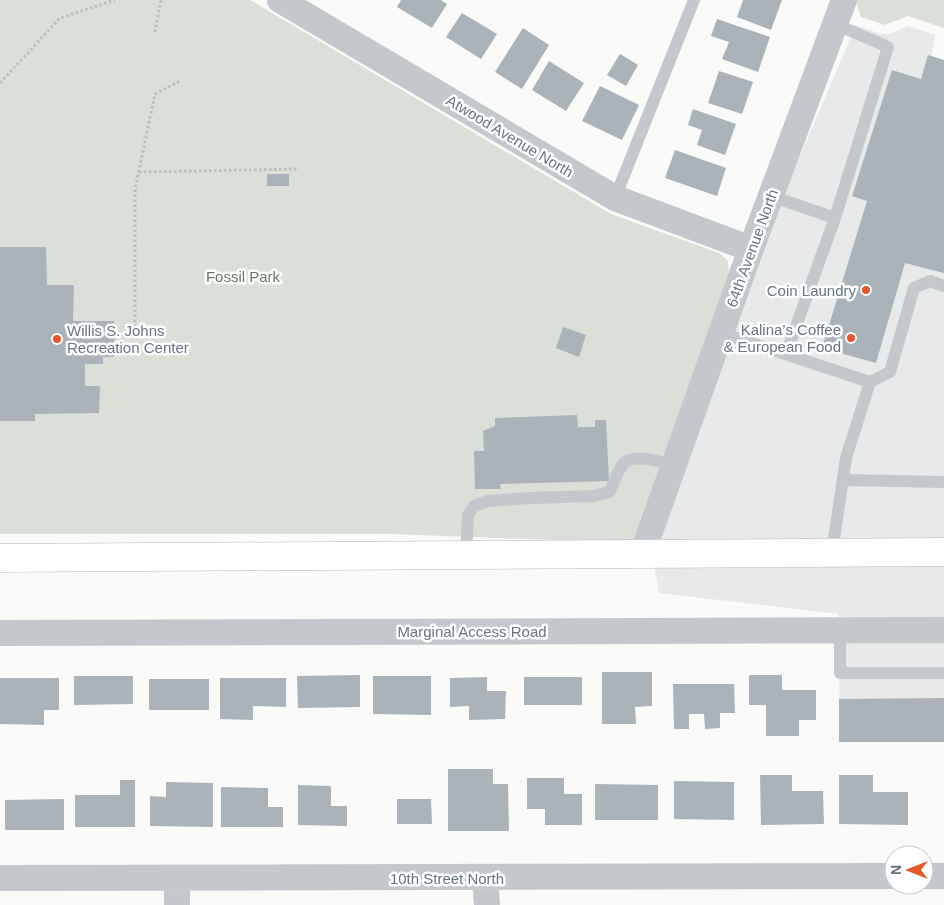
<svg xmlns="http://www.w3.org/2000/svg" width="944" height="905" font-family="Helvetica,sans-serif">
	<rect width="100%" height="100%" fill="#fafaf8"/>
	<path fill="#e8e9e9" d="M 856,25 L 881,34 L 889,34 L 908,26 L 935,35 L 931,61 L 944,73 L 944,540 L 659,543 L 794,170 Z
		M 944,563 L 944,618 L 839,619 L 838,614 L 659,593 L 654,566 Z
		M 839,641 L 944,641 L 944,733 L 840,729 Z"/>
	<path fill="#dadfd7" d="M 0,0 L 250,0 L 611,214 L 719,253 L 728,261 L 729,273 L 632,543 L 393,534 L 0,534 Z
		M 857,0 L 944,0 L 944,28 L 908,16 L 885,25 L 861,17 L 856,3 Z"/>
	<path fill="#aab3b9" d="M 401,0 L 441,0 L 447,4 L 432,28 L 397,7 Z
		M 743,0 L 782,0 L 771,30 L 737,17 Z
		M 462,13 L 497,34 L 481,59 L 446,37 Z
		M 717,19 L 770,37 L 758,72 L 722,59 L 729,42 L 711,36 Z
		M 523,28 L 549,45 L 522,89 L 495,72 Z
		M 620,54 L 638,65 L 626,86 L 607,75 Z
		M 928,55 L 944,60 L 944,273 L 905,263 L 876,363 L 822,348 L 867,201 L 852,196 L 892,70 L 921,79 Z
		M 549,61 L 584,83 L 566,111 L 532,90 Z
		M 719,71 L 753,82 L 742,114 L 708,103 Z
		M 600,86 L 639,105 L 622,140 L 582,121 Z
		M 693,109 L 736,124 L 725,155 L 697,145 L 702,130 L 688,125 Z
		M 675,150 L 726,168 L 717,196 L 665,178 Z
		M 267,174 L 289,174 L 289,186 L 267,186 Z
		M 0,247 L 46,247 L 47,285 L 74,285 L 73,321 L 114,321 L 114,357 L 103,357 L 103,364 L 85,364 L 85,386 L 100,386 L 99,413 L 35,414 L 35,421 L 0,421 Z
		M 563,327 L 586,335 L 579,357 L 556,348 Z
		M 577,415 L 578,427 L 595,427 L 595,420 L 606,420 L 609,481 L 500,484 L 501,489 L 475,489 L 474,451 L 484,451 L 483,431 L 495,426 L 495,418 Z
		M 602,672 L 652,672 L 652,706 L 635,707 L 636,724 L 602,724 Z
		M 360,675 L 360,707 L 298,708 L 297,676 Z
		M 749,675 L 782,675 L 782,690 L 816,690 L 816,720 L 799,720 L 799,736 L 766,736 L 766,705 L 749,705 Z
		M 74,676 L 133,676 L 133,704 L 74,705 Z
		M 373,676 L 431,676 L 431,715 L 373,714 Z
		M 487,677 L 487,691 L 506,691 L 505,719 L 469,720 L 469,706 L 450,707 L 450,678 Z
		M 524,677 L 582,677 L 582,705 L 524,705 Z
		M 0,678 L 59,678 L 59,710 L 44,710 L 44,725 L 0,724 Z
		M 220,678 L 286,678 L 286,707 L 253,706 L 253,720 L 220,719 Z
		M 149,679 L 209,679 L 209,710 L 149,710 Z
		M 673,684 L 734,684 L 735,713 L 720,713 L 720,728 L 705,729 L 704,714 L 689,714 L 689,729 L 674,729 Z
		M 944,698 L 944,742 L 839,742 L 839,699 Z
		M 448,769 L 493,769 L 493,784 L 508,784 L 509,831 L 448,831 Z
		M 760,775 L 792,775 L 792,791 L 823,791 L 824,824 L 761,825 Z
		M 839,775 L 873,775 L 873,792 L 908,792 L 908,825 L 839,824 Z
		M 527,778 L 564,778 L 564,794 L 582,794 L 582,825 L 545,825 L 545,809 L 527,809 Z
		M 120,780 L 135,780 L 135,827 L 75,827 L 75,795 L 120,795 Z
		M 674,781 L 734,782 L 734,820 L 674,819 Z
		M 166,782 L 213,783 L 213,827 L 150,826 L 150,796 L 166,797 Z
		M 595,784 L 658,785 L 658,820 L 595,820 Z
		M 298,785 L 331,786 L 331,806 L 347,806 L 347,826 L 298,825 Z
		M 221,787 L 268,788 L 268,807 L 283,807 L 283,827 L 221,827 Z
		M 64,799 L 64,830 L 5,830 L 5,800 Z
		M 397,799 L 431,799 L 432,824 L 397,824 Z"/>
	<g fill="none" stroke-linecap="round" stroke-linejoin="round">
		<g stroke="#b3babf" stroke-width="29">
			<path id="secondary" d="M 0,558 L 944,552"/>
		</g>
		<path stroke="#bbbfc2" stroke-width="3" stroke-dasharray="2.5 2.5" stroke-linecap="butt" d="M 155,32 L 161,0
			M 0,83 L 60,18 L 115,0
			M 139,172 L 298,169
			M 135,332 L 135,189 L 155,94 L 180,81"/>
		<path stroke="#c3c8cc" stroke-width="12" d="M 771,196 L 835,218 L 888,47 L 835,24
			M 615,198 L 694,0
			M 721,333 L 870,382
			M 786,354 L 835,218
			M 843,480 L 944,482
			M 832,553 L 846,458 L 870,382 L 890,372 L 914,288 L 930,281 L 944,286
			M 466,555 L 468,515 L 474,506 L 488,501 L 531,498 L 594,496 L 609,492 C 614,484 616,475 621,467 C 629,451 659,462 673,465
			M 840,630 L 840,673 L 944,673"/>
		<path stroke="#c3c8cc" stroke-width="26" d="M 280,0 L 615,198 L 751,249
			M 642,554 L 751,249 L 844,0
			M 0,633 L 944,630
			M 924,876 L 944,876
			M 0,878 L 894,876
			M 177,878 L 177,905
			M 485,878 L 487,905"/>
		<use href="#secondary" stroke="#fff" stroke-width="28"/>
	</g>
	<g fill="#e4572e" stroke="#fff" stroke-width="2">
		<circle cx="866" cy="290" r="5"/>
		<circle cx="851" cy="338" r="5"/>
		<circle cx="57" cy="339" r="5"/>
	</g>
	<g text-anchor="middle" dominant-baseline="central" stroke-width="5" stroke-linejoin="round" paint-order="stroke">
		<g font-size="15" fill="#657683" stroke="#fff">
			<text transform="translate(510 136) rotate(31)">Atwood Avenue North</text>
			<text transform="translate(752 248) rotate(-70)">64th Avenue North</text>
			<text x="472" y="631">Marginal Access Road</text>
			<text x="447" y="878">10th Street North</text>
		</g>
		<g font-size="15" fill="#687a64" stroke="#fff">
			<text x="243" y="276">Fossil Park</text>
		</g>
		<g font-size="15" fill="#657683" stroke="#fff" text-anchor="end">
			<text x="856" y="290">Coin Laundry</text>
			<text x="841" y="329">Kalina’s Coffee<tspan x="841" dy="17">&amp; European Food</tspan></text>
			<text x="67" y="330" text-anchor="start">Willis S. Johns<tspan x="67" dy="17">Recreation Center</tspan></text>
		</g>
	</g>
	<g transform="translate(909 870) rotate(270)"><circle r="24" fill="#ffffff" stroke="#c1c8cd"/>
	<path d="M0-4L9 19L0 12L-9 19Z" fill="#e4572e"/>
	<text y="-8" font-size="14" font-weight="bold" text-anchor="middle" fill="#657683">N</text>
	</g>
</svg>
